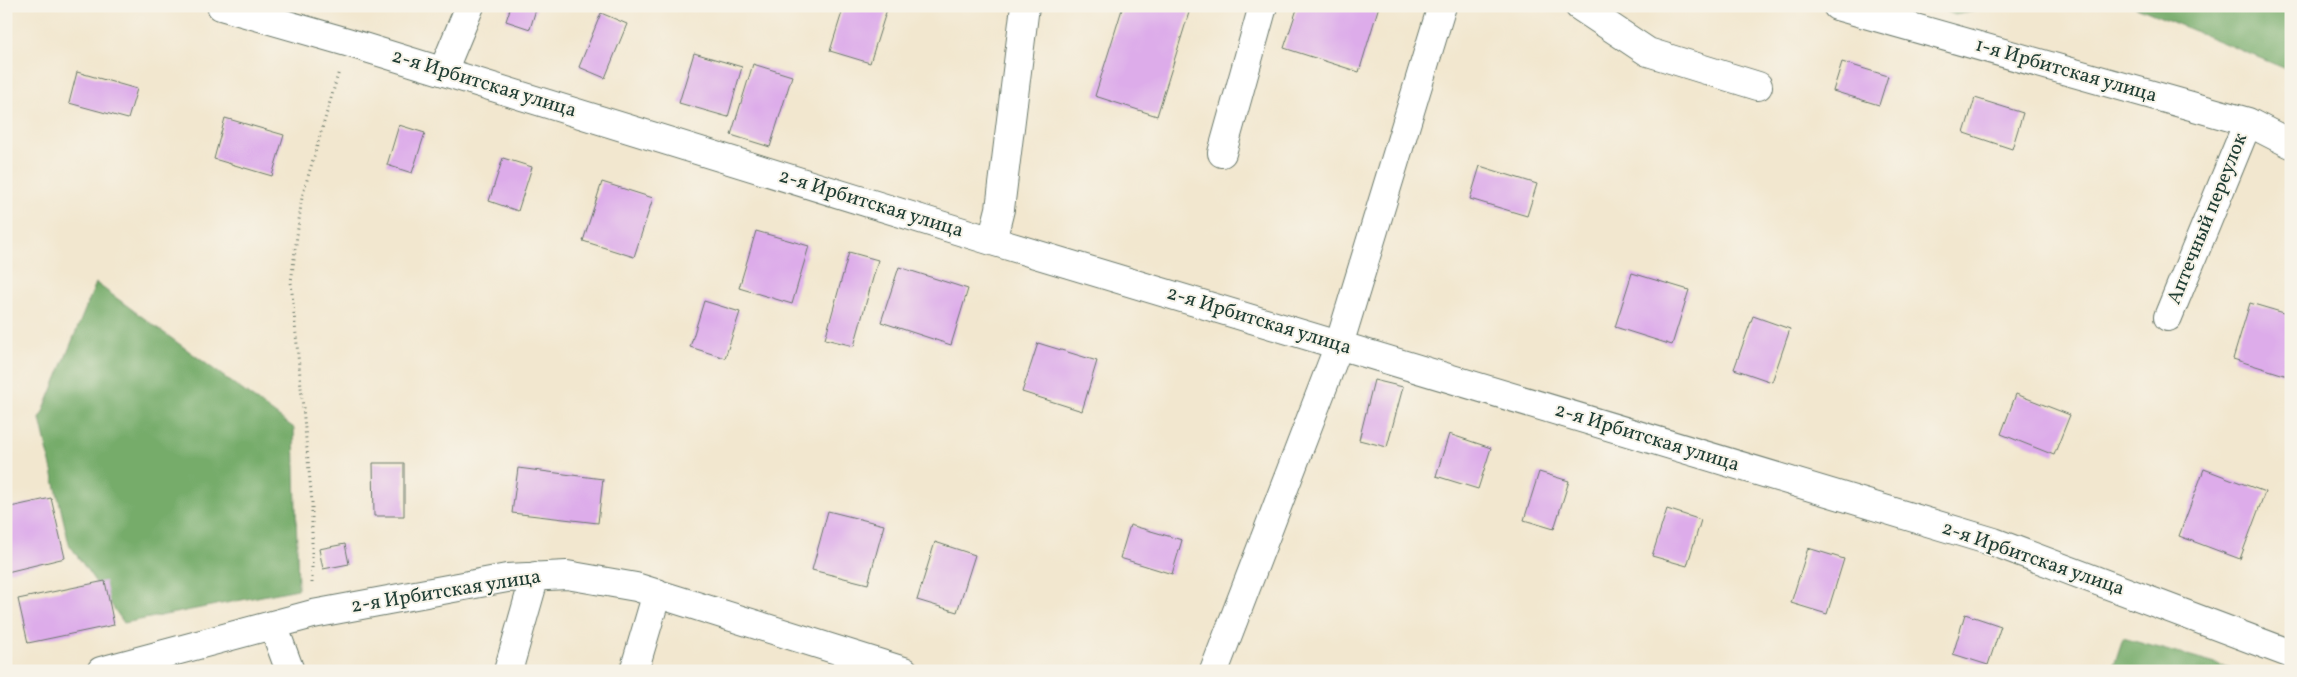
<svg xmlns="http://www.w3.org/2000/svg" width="2297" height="677" font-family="Vollkorn,serif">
	<rect width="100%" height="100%" fill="#f7f3e8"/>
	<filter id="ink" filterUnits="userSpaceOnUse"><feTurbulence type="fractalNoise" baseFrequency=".02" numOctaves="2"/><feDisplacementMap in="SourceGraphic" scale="10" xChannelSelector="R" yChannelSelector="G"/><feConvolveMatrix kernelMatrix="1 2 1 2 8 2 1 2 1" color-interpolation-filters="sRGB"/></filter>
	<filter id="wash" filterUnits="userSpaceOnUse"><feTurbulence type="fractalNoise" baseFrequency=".0096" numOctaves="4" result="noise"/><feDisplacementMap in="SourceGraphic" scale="20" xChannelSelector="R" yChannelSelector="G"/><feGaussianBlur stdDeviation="1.12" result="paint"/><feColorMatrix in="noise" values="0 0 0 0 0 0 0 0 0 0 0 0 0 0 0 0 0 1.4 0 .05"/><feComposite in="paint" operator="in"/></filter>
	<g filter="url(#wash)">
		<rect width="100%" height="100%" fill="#f2e7cf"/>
		<path fill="#76ac6a" stroke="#4a744f" d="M 1933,6 L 2000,6 L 1955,15 Z
			M 2134,6 L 2291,6 L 2291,71 Z
			M 96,283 L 294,428 L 298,589 L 124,623 L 69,544 L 40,419 Z
			M 2123,638 L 2241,671 L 2112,671 Z"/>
		<g id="blocks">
			<path fill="#ddacea" d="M 511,6 L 537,6 L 530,29 L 506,21 Z
				M 844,6 L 888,6 L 870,63 L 830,51 Z
				M 1123,6 L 1191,6 L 1157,116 L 1095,96 Z
				M 1298,6 L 1379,6 L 1359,72 L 1284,48 Z
				M 601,13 L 627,24 L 605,78 L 579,67 Z
				M 694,53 L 742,67 L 728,117 L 679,103 Z
				M 1842,62 L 1888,76 L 1879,105 L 1833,91 Z
				M 753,64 L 792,76 L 770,147 L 731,135 Z
				M 77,72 L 137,89 L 128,119 L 69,103 Z
				M 1975,98 L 2023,113 L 2012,149 L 1964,133 Z
				M 225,118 L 284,135 L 272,176 L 214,159 Z
				M 399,125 L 425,133 L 412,173 L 387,165 Z
				M 503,158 L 532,167 L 518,211 L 489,201 Z
				M 1480,166 L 1537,184 L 1527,216 L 1470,199 Z
				M 602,182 L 653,198 L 634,257 L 583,241 Z
				M 756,231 L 809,246 L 792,304 L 739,288 Z
				M 849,252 L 878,260 L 854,346 L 825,339 Z
				M 899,267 L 968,289 L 951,345 L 881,322 Z
				M 1632,273 L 1689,290 L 1672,345 L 1615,327 Z
				M 704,301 L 740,312 L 725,358 L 690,347 Z
				M 2250,303 L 2291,315 L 2291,377 L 2233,359 Z
				M 1753,316 L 1790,329 L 1772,382 L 1734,369 Z
				M 1038,343 L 1097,361 L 1082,411 L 1022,392 Z
				M 1374,380 L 1403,387 L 1387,447 L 1359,440 Z
				M 2016,394 L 2070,415 L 2054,455 L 2001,434 Z
				M 1449,434 L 1491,448 L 1478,489 L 1436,476 Z
				M 373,463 L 404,463 L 404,516 L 374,516 Z
				M 518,468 L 603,479 L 598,523 L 512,513 Z
				M 2204,469 L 2265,492 L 2240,559 L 2179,536 Z
				M 1539,472 L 1569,481 L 1554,529 L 1524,520 Z
				M 51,498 L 65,558 L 7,572 L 6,508 Z
				M 1667,509 L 1701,520 L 1687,566 L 1652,556 Z
				M 828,511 L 884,525 L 868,584 L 812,570 Z
				M 1130,525 L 1182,540 L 1172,574 L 1120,558 Z
				M 935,542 L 975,555 L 957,612 L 917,600 Z
				M 345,544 L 349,564 L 323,569 L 319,549 Z
				M 1808,548 L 1844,559 L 1827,614 L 1791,603 Z
				M 105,581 L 114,625 L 28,643 L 18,599 Z
				M 1965,614 L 2001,626 L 1988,665 L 1953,654 Z"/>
		</g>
	</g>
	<g filter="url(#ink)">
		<use href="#blocks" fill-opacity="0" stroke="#69786a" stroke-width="1"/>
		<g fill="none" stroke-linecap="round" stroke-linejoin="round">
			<g stroke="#69786a" stroke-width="30">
				<path id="minor" d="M 221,6 L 347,42 L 992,241 L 1994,542 L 2291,654
					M 1579,6 L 1648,52 L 1758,86
					M 1837,6 L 2248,122 L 2291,144
					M 443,71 L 470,6
					M 1222,153 L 1263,6
					M 992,241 L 1000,209 L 1025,6
					M 2168,317 L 2248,122
					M 273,625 L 290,671
					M 101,671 L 313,614 L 507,578 L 567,575 L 636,587 L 904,671
					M 508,671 L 535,576
					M 634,671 L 657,593
					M 1214,671 L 1339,345 L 1442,6"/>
			</g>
			<path stroke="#69786a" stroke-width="3" stroke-dasharray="1 4" stroke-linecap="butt" d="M 312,583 L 312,502 L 291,282 L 302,197 L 339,71"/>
			<use href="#minor" stroke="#fff" stroke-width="28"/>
		</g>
	</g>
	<g text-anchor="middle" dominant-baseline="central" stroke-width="4" stroke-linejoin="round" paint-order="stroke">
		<g font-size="20" fill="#1f3d34" stroke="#f7f3e8">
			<text transform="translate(2066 71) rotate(16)">1-я Ирбитская улица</text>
			<text transform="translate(484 84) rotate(17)">2-я Ирбитская улица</text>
			<text transform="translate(871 204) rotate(17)">2-я Ирбитская улица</text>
			<text transform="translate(2208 219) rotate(-68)">Аптечный переулок</text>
			<text transform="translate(1259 321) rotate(17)">2-я Ирбитская улица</text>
			<text transform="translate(1647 438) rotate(17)">2-я Ирбитская улица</text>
			<text transform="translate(2033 559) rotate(19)">2-я Ирбитская улица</text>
			<text transform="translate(446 592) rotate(-9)">2-я Ирбитская улица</text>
		</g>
	</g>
	<rect width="2297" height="677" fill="none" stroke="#f7f3e8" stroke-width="25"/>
</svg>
